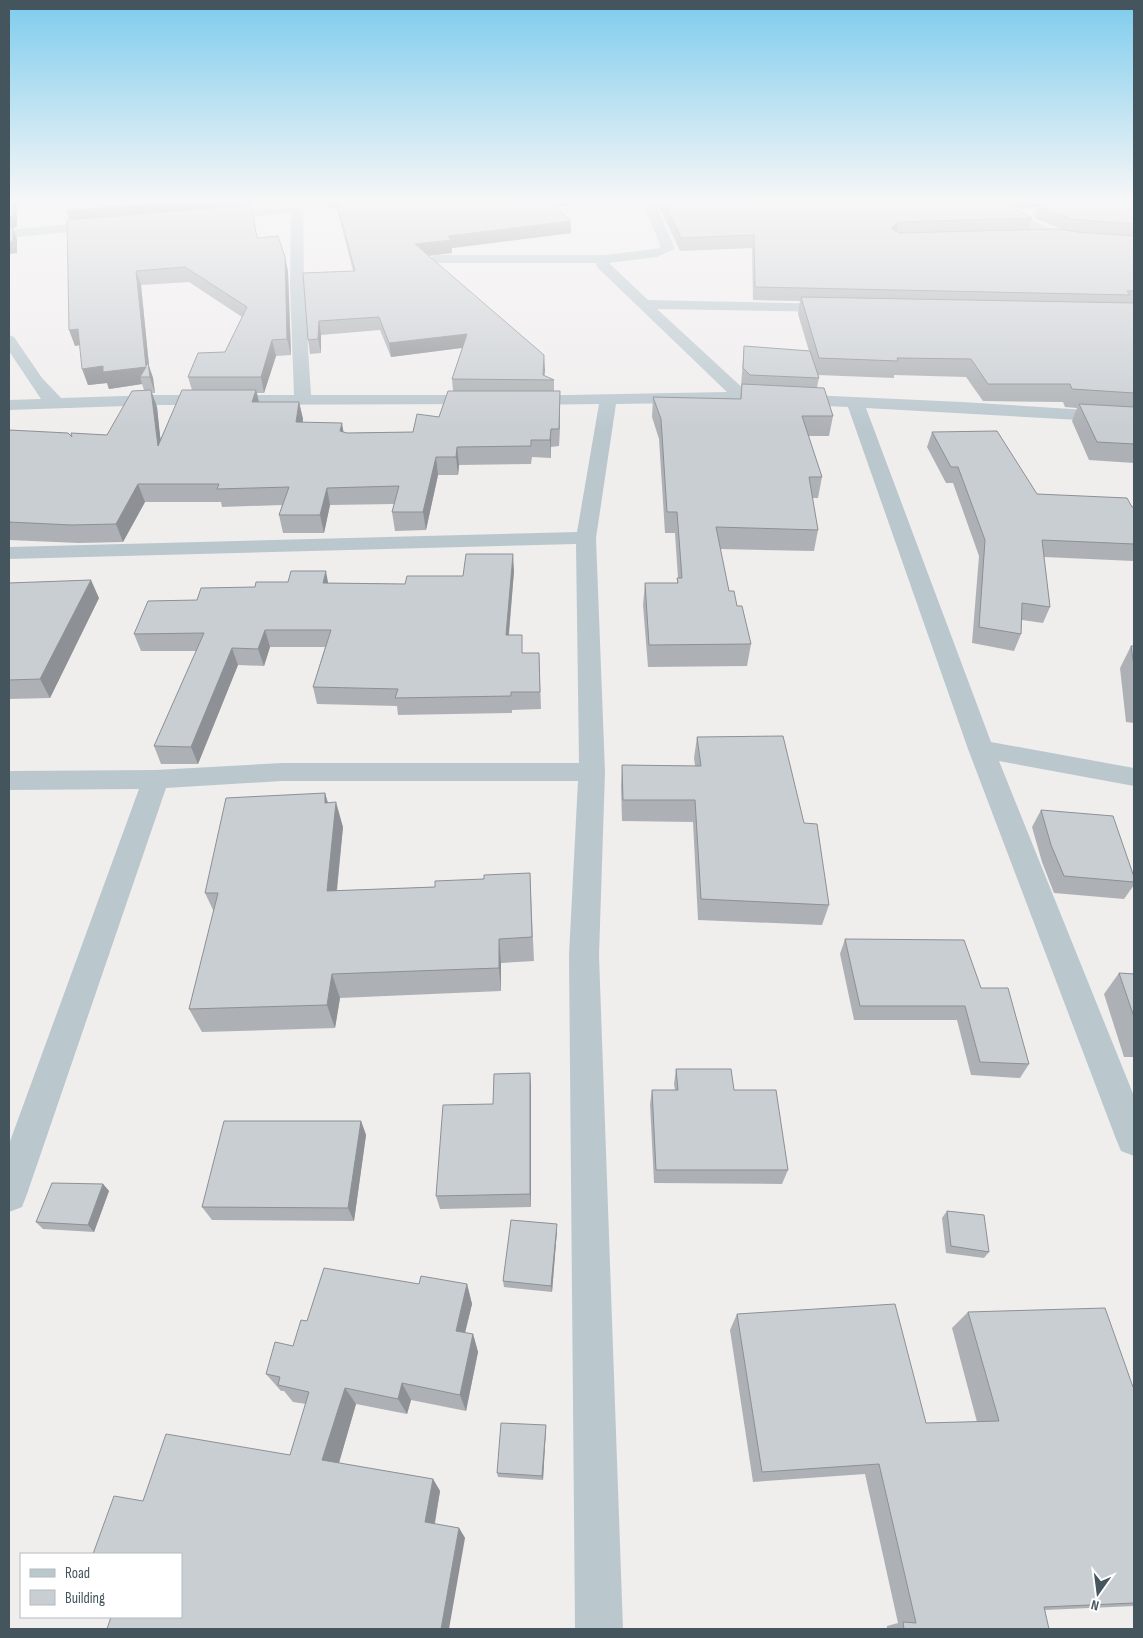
<svg xmlns="http://www.w3.org/2000/svg" width="1143" height="1638" font-family="'Sofia Sans Condensed',sans-serif">
	<rect width="100%" height="100%" fill="#f0eded"/>
	<g fill="none" stroke-linecap="round" stroke-linejoin="round">
		<path fill="#bac8ce" fill-rule="evenodd" d="M 291,200 L 303,200 L 304,287 L 311,395 L 481,395 L 487,396 L 489,400 L 487,404 L 155,405 L 9,410 L 9,400 L 41,399 L 9,351 L 9,335 L 14,337 L 42,378 L 61,398 L 155,395 L 294,395 L 290,287 L 291,213 L 214,220 L 208,216 L 214,212 L 291,206 Z
			M 642,200 L 654,200 L 675,249 L 657,257 L 609,263 L 648,300 L 835,304 L 842,308 L 835,312 L 657,309 L 747,392 L 962,402 L 1134,413 L 1134,423 L 866,408 L 991,742 L 1134,768 L 1134,786 L 999,761 L 1134,1096 L 1134,1156 L 1121,1151 L 1116,1139 L 968,749 L 848,407 L 742,402 L 616,404 L 596,538 L 605,772 L 599,955 L 623,1629 L 575,1629 L 569,955 L 578,781 L 282,781 L 166,788 L 27,1194 L 22,1207 L 9,1212 L 9,1144 L 139,789 L 9,790 L 9,771 L 156,770 L 282,763 L 579,763 L 576,544 L 9,559 L 9,547 L 577,532 L 599,404 L 521,405 L 515,404 L 513,400 L 515,396 L 727,392 L 597,267 L 596,263 L 435,263 L 428,259 L 435,255 L 605,255 L 655,249 L 661,247 Z
			M 981,200 L 996,200 L 1056,232 L 1134,239 L 1134,247 L 1073,243 L 1048,238 L 1034,232 L 1014,218 Z
			M 104,221 L 108,222 L 110,225 L 108,228 L 9,238 L 9,230 Z"/>
	</g>
	<path fill="#adb1b5" fill-rule="evenodd" d="M 67,200 L 250,200 L 257,238 L 285,257 L 288,272 L 291,355 L 276,356 L 264,393 L 257,393 L 259,402 L 299,402 L 303,419 L 303,422 L 347,433 L 413,432 L 439,417 L 453,391 L 452,379 L 462,348 L 391,357 L 380,330 L 321,335 L 321,353 L 310,354 L 308,340 L 303,273 L 353,271 L 337,208 L 329,209 L 328,200 L 439,200 L 440,202 L 450,203 L 451,202 L 451,200 L 607,200 L 567,202 L 567,206 L 555,207 L 571,221 L 571,233 L 452,248 L 452,253 L 428,256 L 545,369 L 544,376 L 554,380 L 554,391 L 560,408 L 559,446 L 551,447 L 551,458 L 532,457 L 531,464 L 459,465 L 458,475 L 438,475 L 426,530 L 395,531 L 392,512 L 394,504 L 330,505 L 324,533 L 283,533 L 279,515 L 282,505 L 222,507 L 221,502 L 145,502 L 123,542 L 79,543 L 9,540 L 9,430 L 72,437 L 107,435 L 144,390 L 142,384 L 109,389 L 107,383 L 88,385 L 80,345 L 75,346 L 70,220 ZM 189,282 L 242,317 L 225,352 L 188,377 L 192,390 L 160,439 L 157,407 L 152,393 L 155,393 L 153,378 L 149,366 L 141,285 Z
		M 656,200 L 1134,200 L 1134,463 L 1089,460 L 1072,421 L 1077,408 L 1065,407 L 1063,402 L 983,401 L 966,377 L 894,375 L 894,378 L 818,375 L 819,378 L 817,387 L 833,416 L 829,436 L 808,436 L 822,477 L 818,498 L 812,498 L 818,530 L 814,551 L 720,549 L 729,591 L 737,606 L 751,644 L 747,666 L 648,667 L 643,605 L 645,583 L 677,583 L 677,578 L 678,578 L 675,533 L 665,533 L 659,439 L 652,417 L 653,397 L 740,399 L 744,346 L 809,351 L 798,314 L 800,301 L 753,300 L 752,248 L 680,251 ZM 1001,200 L 1020,209 L 1038,206 L 1034,218 L 1064,230 L 1029,229 L 1032,218 Z
		M 932,432 L 1037,494 L 1134,507 L 1134,561 L 1044,557 L 1050,607 L 1043,623 L 1022,620 L 1021,634 L 1014,651 L 972,643 L 979,556 L 953,483 L 946,483 L 927,447 Z
		M 514,571 L 509,635 L 523,653 L 539,653 L 541,709 L 512,710 L 512,713 L 398,715 L 397,706 L 317,704 L 313,687 L 325,647 L 270,647 L 264,666 L 238,665 L 198,764 L 161,764 L 154,746 L 197,651 L 141,651 L 134,634 L 197,600 L 255,587 L 328,583 L 405,584 L 463,576 Z
		M 9,583 L 99,598 L 50,698 L 9,699 Z
		M 1131,646 L 1134,646 L 1134,723 L 1126,722 L 1120,668 Z
		M 697,737 L 804,823 L 829,905 L 822,925 L 698,920 L 693,822 L 622,821 L 621,787 L 622,765 L 695,766 L 694,758 Z
		M 325,793 L 328,803 L 343,827 L 337,891 L 435,887 L 484,879 L 530,873 L 534,961 L 501,963 L 501,991 L 340,998 L 335,1028 L 202,1032 L 189,1009 L 214,912 L 205,893 Z
		M 1041,810 L 1134,877 L 1134,885 L 1124,899 L 1054,893 L 1042,862 L 1032,827 Z
		M 845,939 L 981,988 L 1029,1064 L 1020,1078 L 971,1075 L 957,1020 L 854,1020 L 840,954 Z
		M 1119,973 L 1134,974 L 1134,1057 L 1124,1057 L 1104,994 Z
		M 676,1069 L 734,1090 L 788,1170 L 782,1184 L 654,1183 L 650,1104 L 652,1090 L 675,1090 L 674,1084 Z
		M 530,1073 L 531,1087 L 531,1207 L 440,1209 L 436,1196 L 493,1104 Z
		M 361,1121 L 366,1135 L 354,1221 L 212,1220 L 202,1207 Z
		M 103,1184 L 109,1191 L 94,1232 L 43,1229 L 36,1222 Z
		M 947,1211 L 989,1252 L 984,1258 L 946,1253 L 942,1218 Z
		M 557,1230 L 552,1292 L 504,1287 L 503,1281 Z
		M 419,1284 L 467,1284 L 472,1304 L 465,1333 L 473,1334 L 478,1352 L 466,1411 L 411,1400 L 407,1414 L 356,1404 L 339,1463 L 433,1479 L 440,1491 L 435,1524 L 459,1528 L 465,1538 L 181,1617 L 290,1455 L 306,1404 L 293,1402 L 284,1391 L 281,1391 L 266,1374 L 293,1346 L 307,1321 Z
		M 968,1312 L 1134,1387 L 1134,1606 L 1045,1610 L 1049,1629 L 887,1629 L 887,1626 L 898,1623 L 865,1474 L 753,1482 L 730,1330 L 737,1314 L 926,1423 L 977,1422 L 952,1328 Z
		M 546,1425 L 543,1480 L 498,1477 L 497,1473 Z"/>
	<path fill="#8d9094" d="M 13,200 L 17,200 L 17,227 L 9,229 L 9,217 Z
		M 199,200 L 250,200 L 260,252 L 71,223 L 67,211 Z
		M 328,200 L 336,200 L 337,208 L 329,209 Z
		M 544,200 L 567,200 L 567,206 L 544,207 Z
		M 1023,200 L 1080,200 L 1020,209 Z
		M 571,221 L 571,233 L 452,248 L 452,253 L 416,257 L 415,244 L 448,236 Z
		M 899,222 L 896,234 L 891,228 Z
		M 13,228 L 17,239 L 17,253 L 9,254 L 9,242 Z
		M 285,257 L 288,272 L 291,355 L 287,339 Z
		M 136,271 L 141,285 L 149,366 L 153,378 L 155,393 L 146,366 Z
		M 319,321 L 321,335 L 321,353 L 318,339 Z
		M 78,329 L 84,344 L 75,346 L 69,330 Z
		M 467,334 L 468,347 L 391,357 L 389,343 Z
		M 272,340 L 276,356 L 264,393 L 261,377 Z
		M 544,355 L 545,369 L 544,380 L 543,380 Z
		M 103,366 L 146,367 L 140,377 L 142,384 L 109,389 L 107,383 L 88,385 L 82,369 Z
		M 151,390 L 157,407 L 163,463 L 158,446 Z
		M 256,390 L 260,407 L 252,402 Z
		M 560,391 L 560,408 L 559,446 L 559,429 Z
		M 299,402 L 303,419 L 300,440 L 296,422 Z
		M 342,423 L 345,441 L 340,431 Z
		M 551,429 L 551,458 L 550,440 Z
		M 457,447 L 459,465 L 458,475 L 456,457 Z
		M 436,457 L 438,475 L 426,530 L 423,512 Z
		M 138,484 L 145,502 L 123,542 L 116,524 Z
		M 327,488 L 330,505 L 324,533 L 320,515 Z
		M 513,554 L 514,571 L 507,653 L 506,635 Z
		M 326,571 L 329,588 L 323,583 Z
		M 91,580 L 99,598 L 50,698 L 40,679 Z
		M 265,630 L 270,647 L 264,666 L 258,649 Z
		M 232,648 L 238,665 L 198,764 L 191,747 Z
		M 325,793 L 332,818 L 325,803 Z
		M 336,802 L 343,827 L 334,916 L 327,891 Z
		M 499,939 L 501,963 L 501,991 L 499,968 Z
		M 332,974 L 340,998 L 335,1028 L 327,1005 Z
		M 530,1073 L 531,1087 L 531,1207 L 530,1194 Z
		M 361,1121 L 366,1135 L 354,1221 L 348,1208 Z
		M 103,1184 L 109,1191 L 94,1232 L 88,1225 Z
		M 557,1224 L 557,1230 L 552,1292 L 551,1286 Z
		M 467,1284 L 472,1304 L 461,1349 L 456,1331 Z
		M 473,1334 L 478,1352 L 466,1411 L 460,1395 Z
		M 402,1383 L 411,1400 L 407,1414 L 398,1399 Z
		M 345,1388 L 356,1404 L 336,1473 L 322,1460 Z
		M 546,1425 L 546,1429 L 543,1480 L 542,1476 Z
		M 433,1479 L 440,1491 L 433,1532 L 425,1522 Z
		M 459,1528 L 465,1538 L 449,1629 L 441,1629 Z"/>
	<path fill="#c9ced3" stroke="#8d9094" d="M 9,200 L 13,200 L 13,216 L 9,217 Z
		M 67,200 L 199,200 L 67,211 Z
		M 336,200 L 439,200 L 440,202 L 450,203 L 453,200 L 548,200 L 571,221 L 448,236 L 451,240 L 415,244 L 544,355 L 543,375 L 554,380 L 452,379 L 467,334 L 389,343 L 379,317 L 319,321 L 318,339 L 308,340 L 303,273 L 355,271 Z
		M 663,200 L 1000,200 L 1032,218 L 899,222 L 891,228 L 899,233 L 1057,229 L 1077,232 L 1134,236 L 1134,291 L 1127,291 L 1130,295 L 755,287 L 754,235 L 681,238 Z
		M 1080,200 L 1134,200 L 1134,224 L 1071,219 L 1038,206 Z
		M 251,205 L 257,238 L 278,236 L 285,257 L 287,339 L 272,340 L 261,377 L 188,377 L 198,353 L 225,352 L 247,307 L 185,267 L 136,271 L 146,366 L 148,362 L 150,377 L 140,377 L 146,367 L 103,372 L 103,366 L 82,369 L 78,329 L 69,330 L 67,220 Z
		M 9,228 L 13,228 L 13,241 L 9,242 Z
		M 801,297 L 1134,303 L 1134,393 L 1072,389 L 1070,384 L 988,384 L 971,359 L 897,358 L 898,361 L 819,358 Z
		M 744,346 L 810,351 L 819,378 L 750,375 L 743,368 Z
		M 742,384 L 824,388 L 833,416 L 802,416 L 822,477 L 809,477 L 818,530 L 716,527 L 729,591 L 734,591 L 737,606 L 742,606 L 751,644 L 649,645 L 645,583 L 678,583 L 677,578 L 682,578 L 677,512 L 667,512 L 661,419 L 653,397 L 741,399 Z
		M 151,390 L 158,446 L 182,390 L 256,390 L 252,402 L 299,402 L 296,422 L 342,423 L 340,431 L 347,433 L 413,432 L 417,414 L 439,417 L 448,391 L 560,391 L 559,429 L 551,429 L 550,440 L 531,440 L 531,446 L 457,447 L 456,457 L 436,457 L 423,512 L 392,512 L 399,486 L 327,488 L 320,515 L 279,515 L 289,487 L 217,489 L 219,484 L 138,484 L 116,524 L 71,525 L 9,522 L 9,430 L 68,433 L 72,437 L 71,433 L 107,435 L 132,391 Z
		M 1079,404 L 1134,407 L 1134,444 L 1097,442 Z
		M 997,431 L 1037,494 L 1127,498 L 1132,507 L 1134,507 L 1134,544 L 1042,540 L 1050,607 L 1022,603 L 1021,634 L 979,627 L 985,540 L 958,467 L 951,467 L 932,432 Z
		M 466,554 L 513,554 L 506,635 L 522,635 L 522,653 L 539,653 L 540,692 L 511,692 L 511,696 L 395,698 L 398,689 L 313,687 L 331,630 L 265,630 L 258,649 L 232,648 L 191,747 L 154,746 L 204,633 L 134,634 L 148,601 L 197,600 L 201,588 L 255,587 L 256,582 L 288,582 L 291,571 L 326,571 L 323,583 L 405,584 L 407,576 L 463,576 Z
		M 91,580 L 40,679 L 9,680 L 9,583 Z
		M 1131,646 L 1134,646 L 1134,666 Z
		M 783,736 L 804,823 L 817,824 L 829,905 L 701,899 L 695,800 L 623,800 L 622,765 L 701,766 L 697,737 Z
		M 325,793 L 325,803 L 336,802 L 327,891 L 435,887 L 435,881 L 484,879 L 484,875 L 530,873 L 532,937 L 499,939 L 499,968 L 332,974 L 327,1005 L 189,1009 L 218,893 L 205,893 L 226,798 Z
		M 1041,810 L 1113,816 L 1134,877 L 1134,882 L 1064,876 L 1051,845 Z
		M 845,939 L 964,940 L 981,988 L 1008,988 L 1029,1064 L 980,1062 L 965,1006 L 860,1006 Z
		M 1119,973 L 1134,974 L 1134,1017 Z
		M 676,1069 L 731,1069 L 734,1090 L 776,1090 L 788,1170 L 656,1170 L 652,1090 L 678,1090 Z
		M 530,1073 L 530,1194 L 436,1196 L 443,1105 L 493,1104 L 494,1074 Z
		M 224,1121 L 361,1121 L 348,1208 L 202,1207 Z
		M 52,1183 L 103,1184 L 88,1225 L 36,1222 Z
		M 947,1211 L 984,1215 L 989,1252 L 951,1246 Z
		M 511,1220 L 557,1224 L 551,1286 L 503,1281 Z
		M 324,1268 L 419,1284 L 421,1276 L 467,1284 L 456,1331 L 473,1334 L 460,1395 L 402,1383 L 398,1399 L 345,1388 L 322,1460 L 433,1479 L 425,1522 L 459,1528 L 441,1629 L 107,1629 L 111,1617 L 181,1617 L 181,1554 L 93,1554 L 114,1496 L 143,1501 L 166,1434 L 290,1455 L 309,1392 L 278,1385 L 280,1377 L 266,1374 L 275,1342 L 293,1346 L 301,1320 L 307,1321 Z
		M 895,1304 L 926,1423 L 999,1421 L 968,1312 L 1105,1308 L 1133,1387 L 1134,1387 L 1134,1603 L 1044,1607 L 1049,1629 L 904,1629 L 903,1622 L 916,1623 L 879,1464 L 762,1472 L 737,1314 Z
		M 501,1423 L 546,1425 L 542,1476 L 497,1473 Z"/>
	<linearGradient id="sky" x2="0" y2="1"><stop stop-color="#7dcced"/><stop offset="0.47" stop-color="#f8f7f7"/><stop offset="1" stop-color="#f8f7f7" stop-opacity="0"/></linearGradient>
	<rect width="1143" height="429" fill="url(#sky)"/>
	<rect width="1143" height="1638" fill="none" stroke="#44555d" stroke-width="20"/>
	<rect x="20" y="1553" width="162" height="65" fill="#ffffff" stroke="#b4bbbe"/>
	<rect x="30" y="1569" width="25" height="8" fill="#bac8ce" stroke="#b4bbbe"/>
	<text x="65" y="1578" font-size="15" fill="#44555d">Road</text>
	<rect x="30" y="1590" width="25" height="15" fill="#c9ced3" stroke="#b4bbbe"/>
	<text x="65" y="1603" font-size="15" fill="#44555d">Building</text>
	<g transform="translate(1098 1593) rotate(194)" stroke="#ffffff" stroke-width="4" paint-order="stroke">
	<path d="M0-4L9 19L0 12L-9 19Z" fill="#44555d"/>
	<text y="-8" font-size="14" font-weight="bold" text-anchor="middle" fill="#44555d">N</text>
	</g>
</svg>
